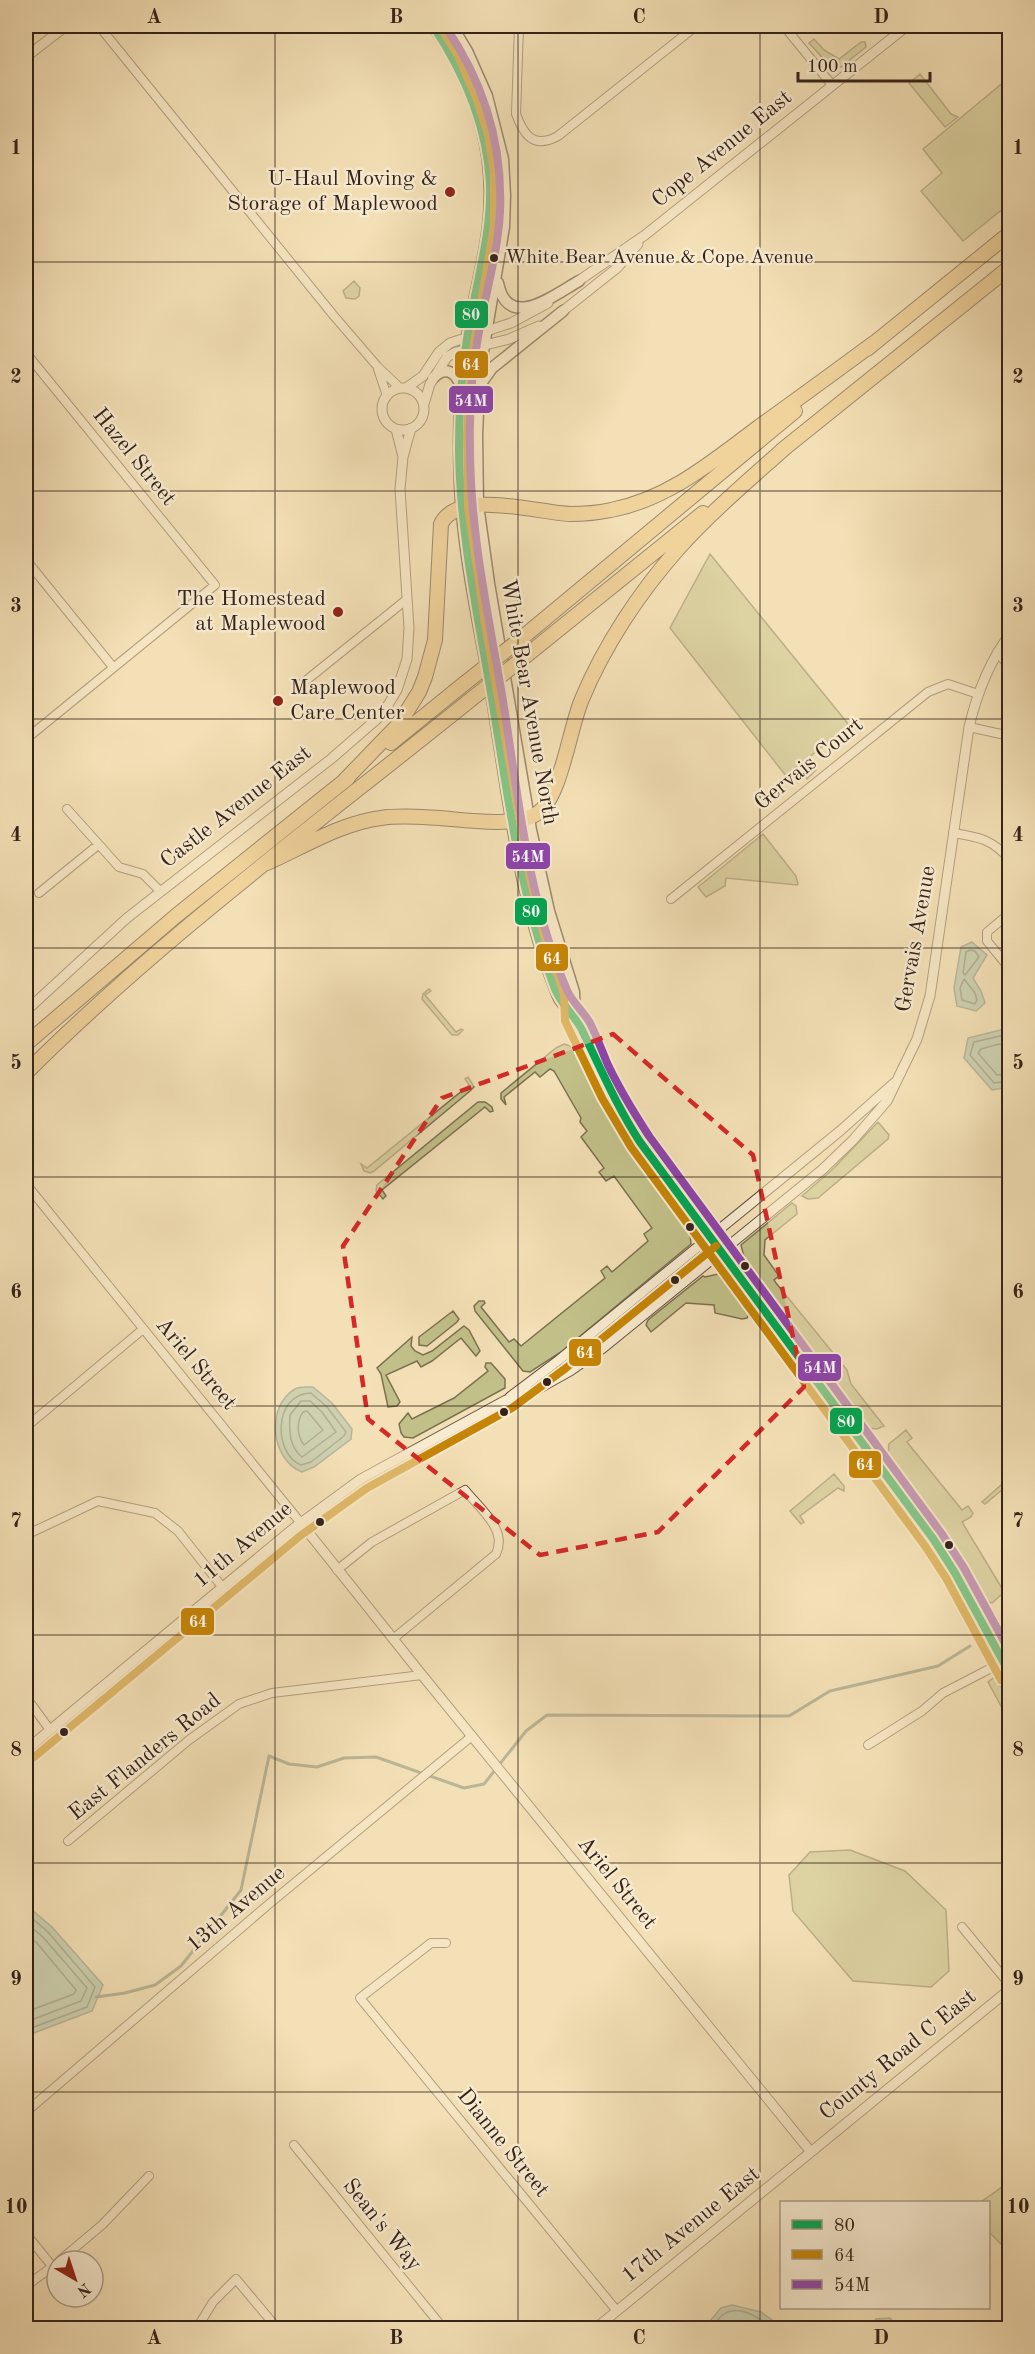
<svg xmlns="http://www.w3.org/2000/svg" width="1035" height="2354" font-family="'Old Standard TT',serif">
	<rect width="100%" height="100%" fill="#f4e0b6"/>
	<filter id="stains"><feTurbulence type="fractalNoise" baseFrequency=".00333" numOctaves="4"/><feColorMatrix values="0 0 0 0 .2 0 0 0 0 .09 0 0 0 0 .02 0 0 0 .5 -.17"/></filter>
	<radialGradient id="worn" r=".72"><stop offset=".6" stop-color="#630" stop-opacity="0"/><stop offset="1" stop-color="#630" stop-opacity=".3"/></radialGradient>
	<path fill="#c2c089" stroke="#7b7152" stroke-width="1.5" d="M 814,39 L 824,50 L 839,59 L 861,42 L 865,42 L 866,47 L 841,67 L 832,68 L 809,43 Z
		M 920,74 L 951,114 L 958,117 L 945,127 L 909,83 Z
		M 1005,81 L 1010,87 L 1009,204 L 963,241 L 921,191 L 942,173 L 923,149 Z
		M 354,281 L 360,288 L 359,296 L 355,299 L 346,298 L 343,291 Z
		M 710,554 L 849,725 L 807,759 L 816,770 L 807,779 L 796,767 L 786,776 L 670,628 Z
		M 763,834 L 796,876 L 798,884 L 797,885 L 726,878 L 725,886 L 706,897 L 698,887 Z
		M 429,989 L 431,991 L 425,995 L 456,1032 L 461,1029 L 463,1030 L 458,1035 L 452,1035 L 422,999 L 423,994 Z
		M 564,1044 L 573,1047 L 577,1052 L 620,1133 L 690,1234 L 691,1244 L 561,1352 L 530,1372 L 523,1371 L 475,1311 L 474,1306 L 479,1301 L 484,1301 L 485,1303 L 481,1307 L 509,1342 L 514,1339 L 521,1346 L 605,1278 L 601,1271 L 607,1266 L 612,1272 L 648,1241 L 644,1234 L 652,1228 L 614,1176 L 606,1181 L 599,1172 L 604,1168 L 581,1137 L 587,1131 L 580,1122 L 581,1118 L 554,1071 L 550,1069 L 540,1077 L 535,1072 L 504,1097 L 506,1105 L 501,1099 L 501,1093 L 556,1048 Z
		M 468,1077 L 474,1087 L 470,1091 L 374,1171 L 370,1173 L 364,1171 L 361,1164 L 367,1168 L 469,1085 L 465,1079 Z
		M 478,1102 L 485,1102 L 492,1107 L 493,1111 L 490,1112 L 485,1107 L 382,1190 L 386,1196 L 383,1199 L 376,1191 L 377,1185 Z
		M 878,1122 L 889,1135 L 888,1139 L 818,1198 L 808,1199 L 802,1196 L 834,1168 Z
		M 792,1203 L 796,1206 L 797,1214 L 765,1240 L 764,1255 L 779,1276 L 774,1280 L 776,1283 L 847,1370 L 851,1384 L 884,1426 L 877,1429 L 869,1428 L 745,1261 L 741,1245 Z
		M 699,1253 L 701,1256 L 639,1306 L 617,1329 L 600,1343 L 556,1372 L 555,1371 Z
		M 718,1274 L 749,1314 L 747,1318 L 742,1319 L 715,1313 L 714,1305 L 686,1303 L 651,1332 L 646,1325 L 648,1320 L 703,1276 L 705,1277 Z
		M 453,1311 L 459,1319 L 457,1322 L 427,1346 L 419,1345 L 419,1337 Z
		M 464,1326 L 469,1330 L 480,1351 L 476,1356 L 461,1338 L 432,1361 L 421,1367 L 417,1361 L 386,1375 L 400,1402 L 397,1406 L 388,1407 L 381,1374 L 377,1368 L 412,1337 L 411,1346 L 415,1351 L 423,1355 L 432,1351 Z
		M 486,1363 L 491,1363 L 505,1379 L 505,1388 L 413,1438 L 404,1437 L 401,1433 L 399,1424 L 408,1413 L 412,1419 L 454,1398 L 488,1371 L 485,1367 Z
		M 906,1430 L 912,1438 L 907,1442 L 962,1510 L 968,1506 L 973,1513 L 971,1517 L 962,1522 L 1003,1590 L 1009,1588 L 992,1603 L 985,1601 L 955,1549 L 888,1453 L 889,1444 Z
		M 834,1474 L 844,1486 L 844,1491 L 838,1488 L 800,1516 L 804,1522 L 801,1524 L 790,1511 Z
		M 1009,1478 L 1009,1484 L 985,1504 L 982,1502 Z
		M 996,1676 L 1009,1702 L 1009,1721 L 988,1682 Z
		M 850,1850 L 905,1871 L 946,1910 L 949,1971 L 931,1987 L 853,1981 L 793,1911 L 789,1875 L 810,1852 Z
		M 1009,2182 L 1009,2252 L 989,2232 L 988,2202 L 981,2202 Z"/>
	<path fill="#9dbea9" stroke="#738070" stroke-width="1.5" d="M 972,942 L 987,955 L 973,978 L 981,991 L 985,1003 L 976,1011 L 957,1006 L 954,988 L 961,947 Z
		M 1004,1029 L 1009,1036 L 1009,1087 L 992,1090 L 964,1058 L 968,1038 Z
		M 313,1387 L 332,1403 L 352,1429 L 351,1439 L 314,1467 L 302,1472 C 271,1460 265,1407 295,1389 C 300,1386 308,1387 313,1387 Z
		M 26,1905 L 52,1927 L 103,1985 L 92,2011 L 26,2036 Z
		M 732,2305 L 761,2312 L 783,2328 L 704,2328 L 721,2308 Z
		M 890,2318 L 898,2328 L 868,2328 L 876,2319 Z"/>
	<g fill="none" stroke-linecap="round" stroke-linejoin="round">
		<path stroke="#687062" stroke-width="1.5" d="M 970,950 L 975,951 L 979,957 L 965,975 L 963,973 L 966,952 Z
			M 964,979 L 975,993 L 977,1000 L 975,1004 L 962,1000 L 960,988 Z
			M 1010,1039 L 1000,1036 L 974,1042 L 970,1055 L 994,1083 L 1010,1081
			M 1010,1047 L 999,1044 L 981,1049 L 978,1053 L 997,1075 L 1010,1074
			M 311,1393 L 327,1407 L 346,1432 L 344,1436 L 311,1462 L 301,1465 C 274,1455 272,1394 311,1393 Z
			M 301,1401 L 310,1401 L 322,1412 L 336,1432 L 302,1457 C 289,1447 289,1430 290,1415 Z
			M 307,1411 L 323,1430 L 304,1445 C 297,1436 296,1422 303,1412 Z
			M 26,1913 L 48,1932 L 95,1987 L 87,2007 L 26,2030
			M 26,1923 L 43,1937 L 87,1988 L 81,2001 L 26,2022
			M 26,1934 L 37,1943 L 76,1990 L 74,1994 L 26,2012
			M 711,2328 C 715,2324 719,2317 724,2314 C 740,2303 761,2320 773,2328"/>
		<path stroke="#738070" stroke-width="3" d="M 1006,1620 L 1010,1616
			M 96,1997 L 125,1993 L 155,1985 L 181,1966 L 241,1890 L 269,1756 L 289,1764 L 317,1767 L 344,1758 L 376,1757 L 464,1788 L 484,1784 L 526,1731 L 547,1715 L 789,1716 L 830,1691 L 938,1666 L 970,1646"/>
		<g stroke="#645241" stroke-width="10">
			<path id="minor" d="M 99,26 L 334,316 L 378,367 L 400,388
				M 519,26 L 516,114 C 524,136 534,149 558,136 L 696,26
				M 784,26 L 832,85
				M 26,353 L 215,585 L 26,739
				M 378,369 L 387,396
				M 26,560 L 113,667
				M 997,652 L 1010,667
				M 298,687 L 406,600
				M 969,727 L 1010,736
				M 67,809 L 119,867 L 143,874 L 160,891
				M 953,833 C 979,837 992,839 1010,860
				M 39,893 L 98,845
				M 671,899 L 928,692 L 948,684 L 978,694
				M 1010,913 L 987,932 L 987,941 L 1010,969
				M 1006,989 L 1010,986
				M 26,1184 L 300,1522
				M 26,1199 L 32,1192
				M 26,1427 L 142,1330
				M 26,1535 L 98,1501 L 155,1513 L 178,1531 L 223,1588
				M 337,1570 L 372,1542 L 465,1490 C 479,1508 508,1529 496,1554 L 393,1639
				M 26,1697 L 50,1730
				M 868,1745 L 922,1711 L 943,1693 L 1003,1662
				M 68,1841 L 189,1740 L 239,1704 L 272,1693 L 422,1675
				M 962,1927 L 1010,1985
				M 446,1943 L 431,1943 L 360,1998 L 617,2311
				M 26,2112 L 269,1904 L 472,1736
				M 294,2145 L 443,2328
				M 26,2234 L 52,2266
				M 59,2261 L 102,2225 L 149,2176
				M 26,2286 L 56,2264
				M 197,2328 L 213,2302 L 236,2279 L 277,2328"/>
		</g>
		<g stroke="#645241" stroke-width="11">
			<path id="tertiary" d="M 26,57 L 66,26
				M 574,284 L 645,235 L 907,26
				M 559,314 L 617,268 L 638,244
				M 406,388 L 423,376 L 439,352 L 450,343 L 511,323 L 548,303
				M382 409a21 21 0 1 1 42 0a21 21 0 1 1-42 0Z
				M 424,404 L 430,384 L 447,357 L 456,352 L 509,339 L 539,326
				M 403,457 L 411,428
				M 26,1011 L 127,918 L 331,759 L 377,719 L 388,705 L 397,690 L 407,659 L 409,628 L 400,489 L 403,457 L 396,429
				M 510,1397 L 559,1360 L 840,1131 L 894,1083
				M 300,1522 L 422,1675 L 811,2152
				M 26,1750 L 294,1528 L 361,1479 L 506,1400 L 536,1390 L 570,1371 L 603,1348 L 823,1169 L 853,1140 L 887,1101 L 917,1039 L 930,996 L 969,727 C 977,693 989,662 1010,634
				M 596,2328 L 1010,1989"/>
		</g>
		<g stroke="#34221a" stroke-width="13">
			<path id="secondary" d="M 433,26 C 479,88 499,163 486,241 C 481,273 472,305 467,338 C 459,386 458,435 460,484 C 463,554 479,624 491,692 C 507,787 517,887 551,978 C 554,985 556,993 560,1000 C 564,1006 571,1011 575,1018 C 586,1036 592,1057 602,1076 C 613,1099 626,1121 640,1142 L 934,1540 L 955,1573 L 1010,1675
				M 452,26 L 467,51 L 487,96 L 503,159 L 505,195 L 504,227 L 482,358 L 479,391 L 477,434 L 478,505 L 489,583 L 531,830 L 549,911 L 574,992 L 575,1018
				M 498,283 C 508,332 554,295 579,281
				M 433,378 C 445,366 455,371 461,386
				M 482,382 L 492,368 L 563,311"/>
		</g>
		<g stroke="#34221a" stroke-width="16">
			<path id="motorway" d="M 867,349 L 1010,233
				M 781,451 L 1010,267
				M 523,637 L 795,411
				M 527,655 L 703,513
				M 391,743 L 465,683
				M 342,783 L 399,724 L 419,692 L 425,677 L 435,640 L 441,524 C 459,488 538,513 570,514 C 584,514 597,513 611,510 C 669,499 713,461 760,426 C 798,399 836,371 874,343
				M 267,863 C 303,847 341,823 381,818 C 400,815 420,817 440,818 C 465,820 517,828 538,813 C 561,797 570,726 582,699 C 604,646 639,593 677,550 C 710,513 749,480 786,447
				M 26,1044 L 177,915 L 348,778
				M 26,1073 C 162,937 319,822 469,701"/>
		</g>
		<use href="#minor" stroke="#f8ebd0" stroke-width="8"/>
		<use href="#tertiary" stroke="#f8ebd0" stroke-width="9"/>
		<use href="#secondary" stroke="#f8ebd0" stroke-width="10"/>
		<use href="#motorway" stroke="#eac07b" stroke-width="14"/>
		<g stroke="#34221a" stroke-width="16" stroke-linecap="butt">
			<path id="motorway-bridge" d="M 465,683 L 523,637
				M 469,701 L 527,655"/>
		</g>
		<use href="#motorway-bridge" stroke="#eac07b" stroke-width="14"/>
		<g stroke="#f8ebd0" stroke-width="12">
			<path id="bus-1" d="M 433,26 C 465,74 487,125 490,183 C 492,230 478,276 470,322 C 462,364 459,407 459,450 C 460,532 477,612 491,693 C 508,793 519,894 555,989 C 561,1004 573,1014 581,1028 C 600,1067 616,1105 640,1142 L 934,1540 L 955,1573 L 1010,1674"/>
		</g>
		<g stroke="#f8ebd0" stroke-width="12">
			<path id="bus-2" d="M 443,31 L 458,56 L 477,100 L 488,135 L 494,172 L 494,226 L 472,356 L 467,434 L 468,507 L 486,630 L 530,878 L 544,935 L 564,994 L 565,1021 L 602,1098 L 631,1147 L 925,1546 L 946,1578 L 1001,1680
				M 33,1758 L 300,1536 L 367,1488 L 512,1408 L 566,1368 L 716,1246"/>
		</g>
		<g stroke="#f8ebd0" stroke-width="12">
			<path id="bus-3" d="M 445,26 C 483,81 503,144 500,212 C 498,250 487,288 480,326 C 472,366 469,407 470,447 C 470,530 487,609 501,689 C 518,789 526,896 567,990 C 572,1002 583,1011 590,1023 C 597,1037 602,1051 608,1065 C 620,1090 634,1113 649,1136 L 942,1534 L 964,1568 L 1010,1652"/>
		</g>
		<use href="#bus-1" stroke="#00a651" stroke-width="8"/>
		<use href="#bus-2" stroke="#c68506" stroke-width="8"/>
		<use href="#bus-3" stroke="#8e44ad" stroke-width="8"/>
	</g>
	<path d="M0 0H1035V2354H0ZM 613,1034 L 753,1155 L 804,1387 L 658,1532 L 540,1555 L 368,1419 L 343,1246 L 442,1098 Z" fill="#f4e0b6" fill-opacity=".55" fill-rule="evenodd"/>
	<path fill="none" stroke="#d62828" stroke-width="4.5" stroke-dasharray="12 8" stroke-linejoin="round" d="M 613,1034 L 753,1155 L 804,1387 L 658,1532 L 540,1555 L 368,1419 L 343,1246 L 442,1098 Z"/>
	<path fill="none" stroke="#34221a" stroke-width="1.5" stroke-opacity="0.55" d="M 275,26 L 275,2328M 518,26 L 518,2328M 760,26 L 760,2328M 26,262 L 1010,262M 26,491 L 1010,491M 26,719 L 1010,719M 26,948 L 1010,948M 26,1177 L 1010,1177M 26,1406 L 1010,1406M 26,1635 L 1010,1635M 26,1863 L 1010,1863M 26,2092 L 1010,2092"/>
	<g fill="#8f2418" stroke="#f8ebd0" stroke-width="2">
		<circle cx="450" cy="192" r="6"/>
		<circle cx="338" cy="612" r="6"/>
		<circle cx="278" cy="701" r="6"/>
	</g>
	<g fill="#34221a" stroke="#f8ebd0" stroke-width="2">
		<circle cx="494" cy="258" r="5"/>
		<circle cx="690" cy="1227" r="5"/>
		<circle cx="745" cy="1266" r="5"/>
		<circle cx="675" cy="1280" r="5"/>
		<circle cx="547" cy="1382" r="5"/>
		<circle cx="504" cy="1412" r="5"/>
		<circle cx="320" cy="1522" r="5"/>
		<circle cx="949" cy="1545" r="5"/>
		<circle cx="64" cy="1732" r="5"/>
	</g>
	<g text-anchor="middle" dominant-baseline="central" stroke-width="5" stroke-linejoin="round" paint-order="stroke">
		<g font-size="20" fill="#34221a" stroke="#f8ebd0" text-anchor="start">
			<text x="505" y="258">White Bear Avenue &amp; Cope Avenue</text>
		</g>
		<g font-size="22" fill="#34221a" stroke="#f8ebd0">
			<text transform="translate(722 149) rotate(-39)">Cope Avenue East</text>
			<text transform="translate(134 457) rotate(51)">Hazel Street</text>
			<text transform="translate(529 702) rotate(80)">White Bear Avenue North</text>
			<text transform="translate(809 764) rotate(-39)">Gervais Court</text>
			<text transform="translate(236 807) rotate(-38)">Castle Avenue East</text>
			<text transform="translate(916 939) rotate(-80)">Gervais Avenue</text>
			<text transform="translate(196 1364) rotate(50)">Ariel Street</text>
			<text transform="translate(243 1545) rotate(-40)">11th Avenue</text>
			<text transform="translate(145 1757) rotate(-39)">East Flanders Road</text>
			<text transform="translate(617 1883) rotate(51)">Ariel Street</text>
			<text transform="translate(236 1909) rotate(-40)">13th Avenue</text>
			<text transform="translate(898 2055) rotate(-39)">County Road C East</text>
			<text transform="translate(503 2143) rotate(51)">Dianne Street</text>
			<text transform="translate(382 2225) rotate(51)">Sean's Way</text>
			<text transform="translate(691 2225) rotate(-39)">17th Avenue East</text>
		</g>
		<g font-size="22" fill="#34221a" stroke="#f8ebd0" text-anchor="end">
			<text x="438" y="179">U-Haul Moving &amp;<tspan x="438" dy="25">Storage of Maplewood</tspan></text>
			<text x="326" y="599">The Homestead<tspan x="326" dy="25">at Maplewood</tspan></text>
			<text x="290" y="688" text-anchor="start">Maplewood<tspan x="290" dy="25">Care Center</tspan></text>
		</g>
	</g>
	<g stroke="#f8ebd0" stroke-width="2">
		<rect x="454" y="300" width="35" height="29" rx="6" fill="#00a651"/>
		<rect x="454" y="350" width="35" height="29" rx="6" fill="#c68506"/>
		<rect x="448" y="385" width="46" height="29" rx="6" fill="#8e44ad"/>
		<rect x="505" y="842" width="46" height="28" rx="6" fill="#8e44ad"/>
		<rect x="514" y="897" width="34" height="29" rx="6" fill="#00a651"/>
		<rect x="535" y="943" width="34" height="29" rx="6" fill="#c68506"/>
		<rect x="568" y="1338" width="34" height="29" rx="6" fill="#c68506"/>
		<rect x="797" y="1353" width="45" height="29" rx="6" fill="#8e44ad"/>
		<rect x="829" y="1407" width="34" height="28" rx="6" fill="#00a651"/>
		<rect x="848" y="1450" width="34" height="29" rx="6" fill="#c68506"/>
		<rect x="180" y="1607" width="35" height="29" rx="6" fill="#c68506"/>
	</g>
	<g font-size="16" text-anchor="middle" font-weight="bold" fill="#fff">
		<text x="471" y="320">80</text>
		<text x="471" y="370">64</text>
		<text x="471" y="406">54M</text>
		<text x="528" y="862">54M</text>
		<text x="531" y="917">80</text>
		<text x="552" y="964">64</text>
		<text x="585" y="1358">64</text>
		<text x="820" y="1373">54M</text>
		<text x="846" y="1427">80</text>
		<text x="865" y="1470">64</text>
		<text x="198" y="1627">64</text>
	</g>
	<rect width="1035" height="2354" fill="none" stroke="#f4e0b6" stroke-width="66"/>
	<rect x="780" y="2201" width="210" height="108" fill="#f8ebd0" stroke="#aa9b87" stroke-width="1.5"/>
	<rect x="792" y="2220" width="30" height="9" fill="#00a651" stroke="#aa9b87" stroke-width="1.5"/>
	<text x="834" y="2231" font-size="18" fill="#34221a">80</text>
	<rect x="792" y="2250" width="30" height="9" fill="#c68506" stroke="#aa9b87" stroke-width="1.5"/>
	<text x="834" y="2261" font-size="18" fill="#34221a">64</text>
	<rect x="792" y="2280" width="30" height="9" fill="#8e44ad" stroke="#aa9b87" stroke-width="1.5"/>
	<text x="834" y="2291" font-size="18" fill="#34221a">54M</text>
	<g transform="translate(75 2279) rotate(141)"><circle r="28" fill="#f8ebd0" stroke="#aa9b87" stroke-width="1.5"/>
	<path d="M0-4.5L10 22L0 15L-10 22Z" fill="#8f2418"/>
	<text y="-9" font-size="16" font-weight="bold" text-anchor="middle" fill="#34221a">N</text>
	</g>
	<path d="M798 72v9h132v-9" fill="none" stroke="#34221a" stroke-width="3"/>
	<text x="807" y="72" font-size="18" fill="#34221a" stroke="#f8ebd0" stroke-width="4.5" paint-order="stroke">100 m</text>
	<rect x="33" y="33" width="969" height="2288" fill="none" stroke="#34221a" stroke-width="2"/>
	<g font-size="20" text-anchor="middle" font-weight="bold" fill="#34221a">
		<text x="154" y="23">A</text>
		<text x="396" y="23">B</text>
		<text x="639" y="23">C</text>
		<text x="881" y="23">D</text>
		<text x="16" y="154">1</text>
		<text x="1018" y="154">1</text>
		<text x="16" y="383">2</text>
		<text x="1018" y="383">2</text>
		<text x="16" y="612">3</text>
		<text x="1018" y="612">3</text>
		<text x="16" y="841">4</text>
		<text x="1018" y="841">4</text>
		<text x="16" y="1069">5</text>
		<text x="1018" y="1069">5</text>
		<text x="16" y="1298">6</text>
		<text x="1018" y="1298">6</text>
		<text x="16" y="1527">7</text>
		<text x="1018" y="1527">7</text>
		<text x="16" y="1756">8</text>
		<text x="1018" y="1756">8</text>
		<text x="16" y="1985">9</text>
		<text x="1018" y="1985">9</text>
		<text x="16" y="2213">10</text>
		<text x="1018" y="2213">10</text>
		<text x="154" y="2344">A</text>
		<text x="396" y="2344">B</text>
		<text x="639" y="2344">C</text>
		<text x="881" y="2344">D</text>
	</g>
	<rect width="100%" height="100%" filter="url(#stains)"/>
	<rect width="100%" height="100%" fill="url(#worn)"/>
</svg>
